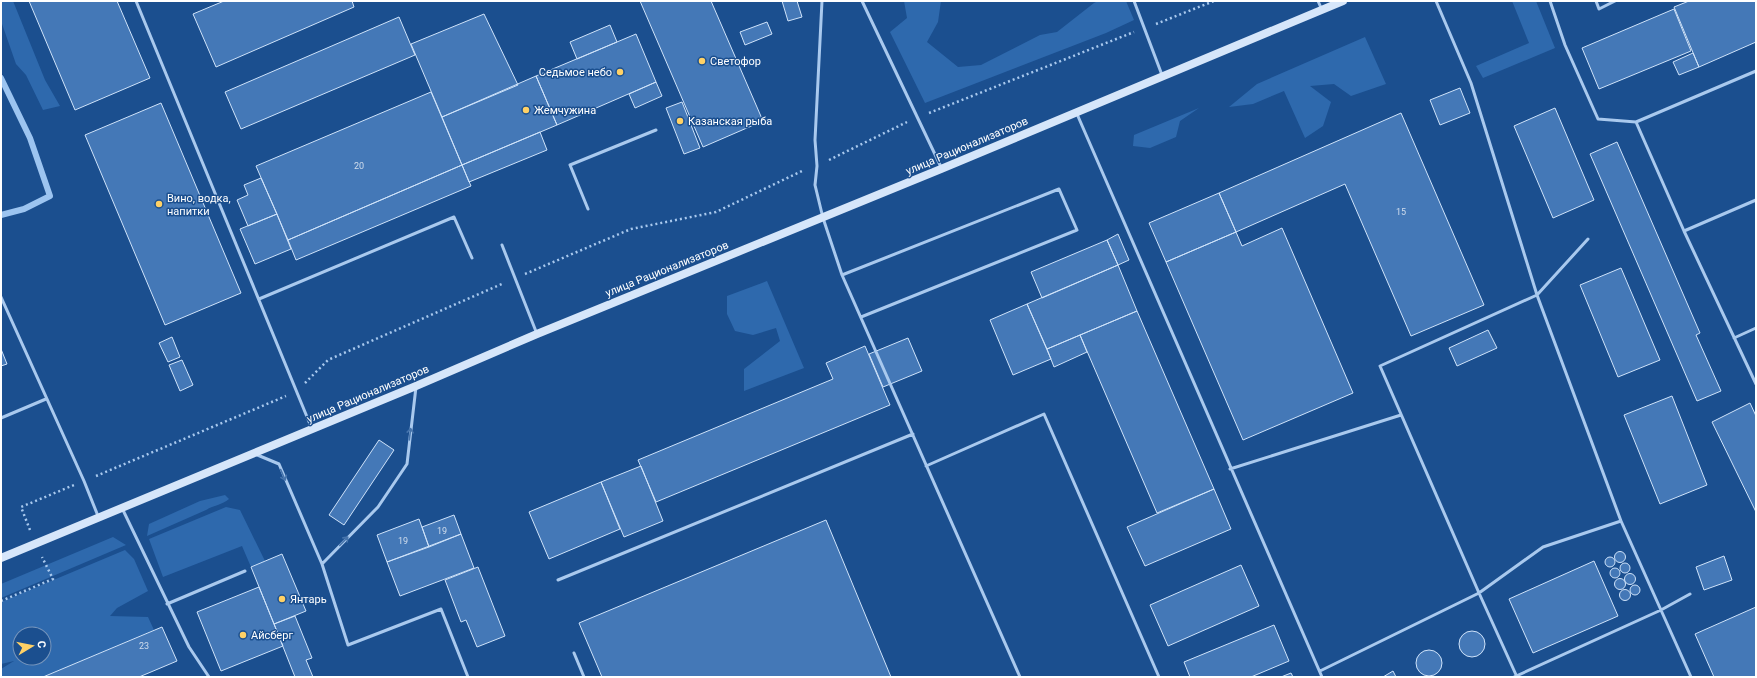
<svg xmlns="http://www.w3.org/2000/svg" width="1757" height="678" font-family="Roboto,sans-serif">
	<rect width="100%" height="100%" fill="#1b4f8f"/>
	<path fill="#2e69ad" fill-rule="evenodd" d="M 1,1 L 13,1 L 45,80 L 60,106 L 43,110 L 26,75 L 16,64 L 1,21 Z
		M 904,1 L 941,1 L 938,22 L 927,42 L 958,67 L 981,65 L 1040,35 L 1057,32 L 1094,3 L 1098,1 L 1126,1 L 1134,20 L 1106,33 L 925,103 L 890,32 L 907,18 Z
		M 1512,1 L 1536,1 L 1555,48 L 1483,78 L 1476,66 L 1529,43 Z
		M 1365,37 L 1386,84 L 1351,96 L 1334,84 L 1310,86 L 1331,102 L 1323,126 L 1305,138 L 1284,91 L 1253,104 L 1229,107 L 1257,84 Z
		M 1199,108 L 1180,121 L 1176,137 L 1150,148 L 1133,146 L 1134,135 Z
		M 767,281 L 804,368 L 744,391 L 744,369 L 780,341 L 776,328 L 753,335 L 735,331 L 727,314 L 727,296 Z
		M 225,495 L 229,499 C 222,505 214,505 206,510 L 147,536 L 149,524 L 200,501 Z
		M 226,507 L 240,510 L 265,561 L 251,567 L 242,546 L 163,577 L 149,539 Z
		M 113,537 L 126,545 L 1,598 L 1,584 Z
		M 125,550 L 134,559 L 148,591 L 117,608 L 110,616 L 148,617 L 154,630 L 43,677 L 1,677 L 1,669 L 14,661 L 1,664 L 1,602 ZM 20,634 L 44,634 L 44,658 L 20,658 Z"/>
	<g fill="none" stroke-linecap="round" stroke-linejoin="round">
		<path stroke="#9cc4f0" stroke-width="6" d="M 1,78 L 30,138 L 50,196 L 24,209 L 1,215"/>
	</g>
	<path fill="#4478b7" stroke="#cfe3fa" d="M 29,1 L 117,1 L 150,78 L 75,110 Z
		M 224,1 L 352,1 L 354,7 L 216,67 L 193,14 Z
		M 640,1 L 711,1 L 763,121 L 703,147 Z
		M 782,1 L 797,1 L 802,17 L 788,21 Z
		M 1689,1 L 1756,1 L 1756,42 L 1699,67 L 1674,7 Z
		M 1674,9 L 1691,51 L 1599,89 L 1582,48 Z
		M 484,14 L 518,85 L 442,117 L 411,44 Z
		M 399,17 L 415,55 L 241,129 L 225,92 Z
		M 767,22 L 772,34 L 745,45 L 740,32 Z
		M 610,25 L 617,42 L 577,59 L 570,42 Z
		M 636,34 L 656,82 L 557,125 L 536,76 Z
		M 1693,53 L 1699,67 L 1679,75 L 1673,62 Z
		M 536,76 L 557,125 L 462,165 L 442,117 Z
		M 656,82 L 662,96 L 635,108 L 629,94 Z
		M 1460,88 L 1470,113 L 1440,125 L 1430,100 Z
		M 431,92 L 462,165 L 288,240 L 256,166 Z
		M 682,102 L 700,148 L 684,154 L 666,108 Z
		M 161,103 L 241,293 L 165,325 L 85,135 Z
		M 1555,108 L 1594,200 L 1553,218 L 1514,126 Z
		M 1401,113 L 1484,305 L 1411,336 L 1345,184 L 1236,232 L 1219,193 Z
		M 540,132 L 547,150 L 469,182 L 462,165 Z
		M 1617,142 L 1700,333 L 1696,335 L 1721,391 L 1697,401 L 1590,154 Z
		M 462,165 L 471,186 L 296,260 L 288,240 Z
		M 261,178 L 277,214 L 248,226 L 237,200 L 248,195 L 244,185 Z
		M 1219,193 L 1236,232 L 1166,262 L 1149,223 Z
		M 277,214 L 291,249 L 255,264 L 240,229 Z
		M 1282,228 L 1353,393 L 1243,440 L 1166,262 L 1236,232 L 1242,246 Z
		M 1118,234 L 1129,260 L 1118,265 L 1107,240 Z
		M 1107,240 L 1118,265 L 1042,298 L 1031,272 Z
		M 1118,265 L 1137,311 L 1047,349 L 1027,304 Z
		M 1621,268 L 1660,360 L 1618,377 L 1580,285 Z
		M 1027,304 L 1051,359 L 1013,375 L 990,320 Z
		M 1137,311 L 1214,489 L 1157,513 L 1080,335 Z
		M 1488,330 L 1497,348 L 1457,366 L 1449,348 Z
		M 1080,335 L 1087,352 L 1054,367 L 1047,349 Z
		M 172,337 L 180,357 L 168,362 L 159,343 Z
		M 908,338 L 922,371 L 883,387 L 869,354 Z
		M 865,346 L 890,405 L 656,502 L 638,460 L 833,379 L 826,363 Z
		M 1,349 L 7,364 L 1,366 Z
		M 182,360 L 193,385 L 180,391 L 169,365 Z
		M 1672,396 L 1707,485 L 1660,504 L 1624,415 Z
		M 1750,403 L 1756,416 L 1756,512 L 1712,422 Z
		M 379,440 L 394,450 L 344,525 L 329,515 Z
		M 641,466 L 663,521 L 624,537 L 601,482 Z
		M 601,482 L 620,529 L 549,559 L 529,512 Z
		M 1214,489 L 1231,529 L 1145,566 L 1127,527 Z
		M 454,515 L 461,534 L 429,547 L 422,527 Z
		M 419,519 L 429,547 L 387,562 L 377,535 Z
		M 826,520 L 891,677 L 602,677 L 579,623 Z
		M 461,534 L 474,568 L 400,596 L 387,562 Z
		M1614.5 557a5.5 5.5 0 1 1 11 0a5.5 5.5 0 1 1-11 0Z
		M 282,554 L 306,611 L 274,624 L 251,567 Z
		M 1724,556 L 1732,580 L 1704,590 L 1696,567 Z
		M1605 562a5 5 0 1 1 10 0a5 5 0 1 1-10 0Z
		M 1594,561 L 1618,616 L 1533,653 L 1509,599 Z
		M1620 568a5 5 0 1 1 10 0a5 5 0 1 1-10 0Z
		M 1241,565 L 1259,606 L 1168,646 L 1150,605 Z
		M 478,567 L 505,636 L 477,647 L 466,620 L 461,622 L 445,580 Z
		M1610 573a5 5 0 1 1 10 0a5 5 0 1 1-10 0Z
		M1624.5 579a5.5 5.5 0 1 1 11 0a5.5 5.5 0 1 1-11 0Z
		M1614.5 584a5.5 5.5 0 1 1 11 0a5.5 5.5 0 1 1-11 0Z
		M1630 590a5 5 0 1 1 10 0a5 5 0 1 1-10 0Z
		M 259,587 L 283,646 L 221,671 L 197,612 Z
		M1619.5 595a5.5 5.5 0 1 1 11 0a5.5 5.5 0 1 1-11 0Z
		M 1756,607 L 1756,677 L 1714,677 L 1695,634 Z
		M 295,616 L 312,658 L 306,660 L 313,677 L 295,677 L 274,624 Z
		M 1274,625 L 1289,661 L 1251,677 L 1190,677 L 1184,662 Z
		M 162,627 L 177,661 L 139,677 L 43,677 Z
		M1459 644a13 13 0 1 1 26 0a13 13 0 1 1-26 0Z
		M1416 663a13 13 0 1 1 26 0a13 13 0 1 1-26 0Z
		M 1393,671 L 1396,677 L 1383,677 Z
		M 1291,673 L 1293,677 L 1281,677 Z"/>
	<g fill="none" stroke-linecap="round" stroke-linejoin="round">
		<path stroke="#a9c9ee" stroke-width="2.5" stroke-dasharray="2 3" stroke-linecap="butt" d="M 1156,24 L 1214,1
			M 929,113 L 1134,32
			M 829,160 L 907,122
			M 525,274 L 631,229 L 716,212 L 804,170
			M 305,383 L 328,360 L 504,283
			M 96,476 L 286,396
			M 30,530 L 21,507 L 74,485
			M 1,601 L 53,579 L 42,557"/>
		<path stroke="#a9c9ee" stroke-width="3" d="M 136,1 L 312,429
			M 822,1 L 815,140 L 817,166 L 815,185 L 823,218 L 842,275 L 1020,677
			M 862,1 L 941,167
			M 1134,1 L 1162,75
			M 1318,1 L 1322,10
			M 1436,1 L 1471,83 L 1537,295 L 1621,521 L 1691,677
			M 1550,1 L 1565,45 L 1598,119 L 1636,122 L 1756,71
			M 1596,1 L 1599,9 L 1615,1
			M 1077,114 L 1322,677
			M 1636,122 L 1684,231 L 1756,384
			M 588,209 L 570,165 L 656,130
			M 1684,231 L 1756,200
			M 502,245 L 537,334
			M 842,275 L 1059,189 L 1077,230 L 861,317
			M 1,297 L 84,481 L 98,516
			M 259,299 L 454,217 L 472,258
			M 1734,338 L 1756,328
			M 1,418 L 46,399
			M 255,454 L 279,464 L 322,564 L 378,507 L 407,464 L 416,387
			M 926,466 L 1044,414 L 1159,677
			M 1230,469 L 1401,415
			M 122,508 L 189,647 L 209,677
			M 322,564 L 348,645 L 441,609 L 468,677
			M 558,580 L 913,434
			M 167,604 L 245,571
			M 574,653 L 584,677
			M 1320,671 L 1479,593 L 1543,547 L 1621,521
			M 1514,677 L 1661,610 L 1690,594
			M 1517,677 L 1479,593 L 1380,366 L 1537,295 L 1588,239"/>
		<path stroke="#d6e6fa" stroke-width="8" d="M 1,558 L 416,386 L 537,334 L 941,169 L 1343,1"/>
	</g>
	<defs><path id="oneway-shaft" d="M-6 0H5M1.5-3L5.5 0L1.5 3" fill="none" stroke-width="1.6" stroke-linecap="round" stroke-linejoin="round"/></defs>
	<g stroke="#4674ac">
		<use href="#oneway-shaft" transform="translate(410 434) rotate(-83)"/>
		<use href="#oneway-shaft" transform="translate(283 475) rotate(67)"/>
		<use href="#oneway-shaft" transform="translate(344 541) rotate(-46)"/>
	</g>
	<g fill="#ffd166" stroke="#1b4f8f" stroke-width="1.5">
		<circle cx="702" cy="61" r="4"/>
		<circle cx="620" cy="72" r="4"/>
		<circle cx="526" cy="110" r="4"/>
		<circle cx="680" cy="121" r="4"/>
		<circle cx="159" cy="204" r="4"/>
		<circle cx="282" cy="599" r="4"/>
		<circle cx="243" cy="635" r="4"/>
	</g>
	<g text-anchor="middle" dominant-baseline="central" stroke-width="3" stroke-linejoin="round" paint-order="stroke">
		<g font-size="9" fill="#d0dded">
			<text x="359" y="166">20</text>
			<text x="1401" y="212">15</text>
			<text x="442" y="531">19</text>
			<text x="403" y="541">19</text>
			<text x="144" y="646">23</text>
		</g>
		<g font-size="11" fill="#fff" stroke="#1b4f8f" text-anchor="start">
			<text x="710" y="61">Светофор</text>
			<text x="612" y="72" text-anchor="end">Седьмое небо</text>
			<text x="534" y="110">Жемчужина</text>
			<text x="688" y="121">Казанская рыба</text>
			<text x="167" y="198">Вино, водка,<tspan x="167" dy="13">напитки</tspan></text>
			<text x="290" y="599">Янтарь</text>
			<text x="251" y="635">Айсберг</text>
		</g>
		<g font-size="11" fill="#fff" stroke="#1b4f8f">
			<text transform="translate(967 146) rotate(-23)">улица Рационализаторов</text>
			<text transform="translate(667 269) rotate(-22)">улица Рационализаторов</text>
			<text transform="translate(368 394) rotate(-23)">улица Рационализаторов</text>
		</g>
	</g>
	<rect width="1757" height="678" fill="none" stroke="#ffffff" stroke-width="4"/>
	<g transform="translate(32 646) rotate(80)"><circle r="19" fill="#1b4f8f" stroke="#7695bc"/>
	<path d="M0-3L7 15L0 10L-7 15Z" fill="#ffd166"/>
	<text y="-6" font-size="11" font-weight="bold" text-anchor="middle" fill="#ffffff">С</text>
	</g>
</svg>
